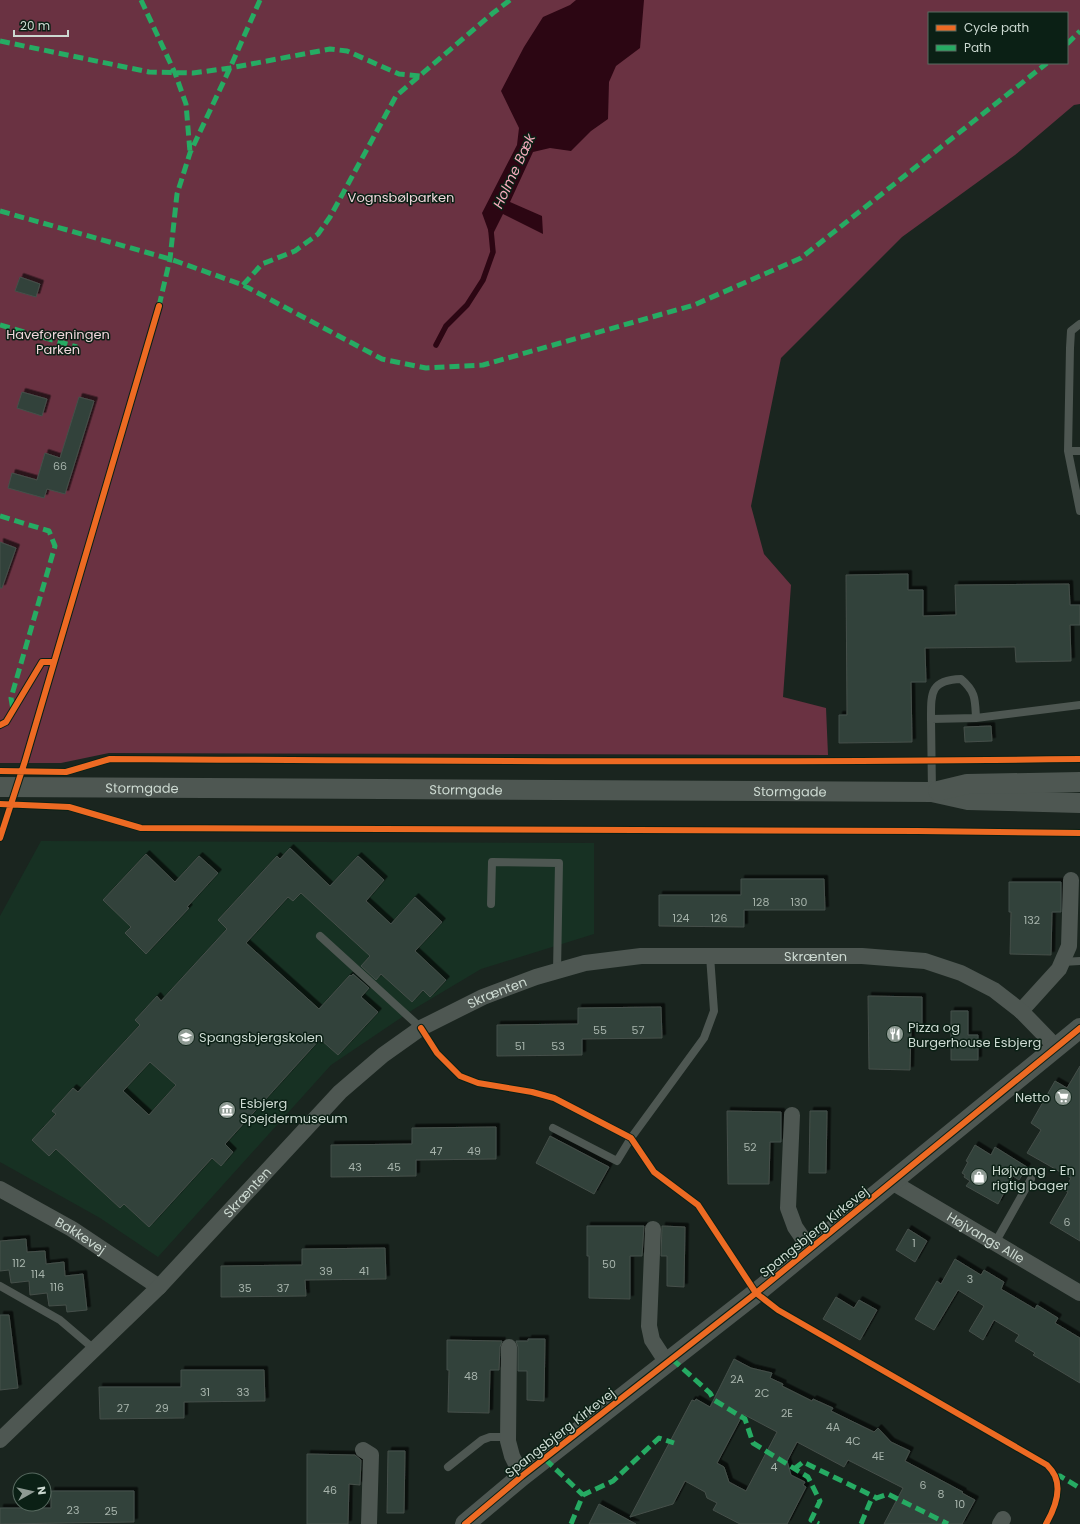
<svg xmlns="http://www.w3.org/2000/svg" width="1080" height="1524" font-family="Poppins,sans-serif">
	<defs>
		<filter id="shadow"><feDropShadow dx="3.5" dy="-3.5" stdDeviation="0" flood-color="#0009"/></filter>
	</defs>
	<rect width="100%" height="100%" fill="#1a251f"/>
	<path fill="#173123" d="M 41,841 L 594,843 L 594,934 L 481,969 L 414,1009 L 331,1065 L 158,1257 L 100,1218 L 0,1162 L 0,916 Z"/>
	<path fill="#6a3242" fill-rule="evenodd" d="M 0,0 L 1080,0 L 1080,104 L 1074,105 L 1015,155 L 902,237 L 781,358 L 751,506 L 764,554 L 791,585 L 783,697 L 826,708 L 828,755 L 109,753 L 61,763 L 0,763 ZM 929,13 L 1067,13 L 1067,63 L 929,63 Z"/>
	<path fill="#2c0613" d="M 576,0 L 644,0 L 640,48 L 616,66 L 609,82 L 608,119 L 591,131 L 571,151 L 550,148 L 533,152 L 510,202 L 542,216 L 543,234 L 503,214 L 491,238 L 482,213 L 517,145 L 519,128 L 501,91 L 524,47 L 543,17 L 570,5 Z"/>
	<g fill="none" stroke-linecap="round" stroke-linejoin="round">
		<path stroke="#2c0613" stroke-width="5.5" d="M 436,345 L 446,326 L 467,305 L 483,280 L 493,252 L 491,231"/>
	</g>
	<path fill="#33423a" stroke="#454f4a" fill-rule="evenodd" filter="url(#shadow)" d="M 20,277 L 40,284 L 36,297 L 15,291 Z
		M 22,392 L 47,399 L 42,416 L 17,408 Z
		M 79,397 L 94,401 L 65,494 L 47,489 L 44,498 L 8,488 L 12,473 L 37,480 L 45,453 L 60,458 Z
		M 0,542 L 16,548 L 2,588 L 0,588 Z
		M 908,574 L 908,590 L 923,590 L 923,616 L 956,615 L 955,585 L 1069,584 L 1070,605 L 1080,605 L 1080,625 L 1070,625 L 1071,661 L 1016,662 L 1015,647 L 925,648 L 926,682 L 911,682 L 912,742 L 839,743 L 839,715 L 847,715 L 846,575 Z
		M 991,726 L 992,741 L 965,742 L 964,727 Z
		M 290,848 L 330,886 L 358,856 L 384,880 L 366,901 L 391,924 L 415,897 L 442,922 L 415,951 L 446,980 L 430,997 L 423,990 L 412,1002 L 381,974 L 376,980 L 361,966 L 370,956 L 301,893 L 293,901 L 288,897 L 246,943 L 319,1009 L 350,975 L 351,976 L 353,974 L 369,988 L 361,997 L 378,1012 L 338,1055 L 320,1039 L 225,1144 L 233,1152 L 221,1166 L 212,1158 L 149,1227 L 124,1204 L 120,1208 L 56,1149 L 49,1156 L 32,1140 L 56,1114 L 52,1111 L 73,1088 L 78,1092 L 140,1025 L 135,1020 L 157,996 L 161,1001 L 227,929 L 218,920 L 277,856 L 280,859 ZM 150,1062 L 176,1085 L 149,1115 L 123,1091 Z
		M 146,854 L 175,882 L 199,856 L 218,873 L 187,907 L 189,908 L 146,954 L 125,933 L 131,927 L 103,900 Z
		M 741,879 L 824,879 L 825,910 L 744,910 L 744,927 L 659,926 L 659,895 L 741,895 Z
		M 1009,882 L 1061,882 L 1061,912 L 1052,912 L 1051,955 L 1010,954 L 1011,912 L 1009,912 Z
		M 868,996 L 922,997 L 922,1027 L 911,1027 L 910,1070 L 869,1069 Z
		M 661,1007 L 662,1038 L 582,1039 L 582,1055 L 497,1056 L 497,1025 L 578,1024 L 578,1008 Z
		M 951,1011 L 968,1011 L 968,1035 L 978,1035 L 978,1060 L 951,1060 Z
		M 1080,1066 L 1080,1241 L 1050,1223 L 1068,1192 L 1064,1190 L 1071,1178 L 1027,1153 L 1041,1130 L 1031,1123 L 1055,1081 L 1067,1088 Z
		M 727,1111 L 781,1112 L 781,1142 L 770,1142 L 769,1184 L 728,1184 Z
		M 810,1111 L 827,1111 L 826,1173 L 809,1173 Z
		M 496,1127 L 496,1159 L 416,1160 L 416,1176 L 331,1177 L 331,1145 L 412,1144 L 412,1128 Z
		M 550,1136 L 609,1167 L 594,1194 L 536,1163 Z
		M 975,1145 L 991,1155 L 995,1147 L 1027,1167 L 1019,1180 L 1013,1176 L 998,1204 L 966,1186 L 970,1181 L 964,1177 L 965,1175 L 962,1173 L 968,1162 L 966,1161 Z
		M 587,1226 L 644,1226 L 642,1256 L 630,1256 L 630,1299 L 589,1298 L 589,1256 L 587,1256 Z
		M 662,1226 L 685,1227 L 684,1287 L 667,1286 L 667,1256 L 661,1256 Z
		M 908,1229 L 927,1241 L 915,1262 L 896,1250 Z
		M 26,1239 L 27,1252 L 45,1251 L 46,1264 L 64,1262 L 65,1276 L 83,1274 L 87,1310 L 67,1312 L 66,1305 L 49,1306 L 47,1293 L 30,1295 L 29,1281 L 11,1283 L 9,1270 L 0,1271 L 0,1241 Z
		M 385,1248 L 386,1279 L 305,1280 L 306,1296 L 221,1297 L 221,1266 L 302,1265 L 302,1249 Z
		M 955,1259 L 981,1275 L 984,1270 L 1004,1282 L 1001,1289 L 1035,1309 L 1037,1305 L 1058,1318 L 1055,1323 L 1080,1338 L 1080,1383 L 1033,1355 L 1035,1353 L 1015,1341 L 1019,1335 L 994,1320 L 983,1340 L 969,1331 L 984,1306 L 958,1290 L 934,1330 L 915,1319 L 937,1281 L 941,1284 Z
		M 836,1297 L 854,1308 L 859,1300 L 877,1310 L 860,1340 L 823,1319 Z
		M 0,1315 L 9,1315 L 18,1388 L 0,1390 Z
		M 528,1339 L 545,1339 L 544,1401 L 527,1400 L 527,1371 L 518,1371 L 518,1347 L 516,1341 L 528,1341 Z
		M 447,1340 L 502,1341 L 500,1347 L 499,1370 L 490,1370 L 489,1413 L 448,1412 L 449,1370 L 447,1370 Z
		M 734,1359 L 751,1368 L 772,1373 L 770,1378 L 783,1384 L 782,1386 L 812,1401 L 813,1399 L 833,1408 L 831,1411 L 874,1432 L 878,1428 L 891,1442 L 910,1451 L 905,1461 L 963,1492 L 962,1493 L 975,1500 L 962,1524 L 884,1524 L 903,1488 L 848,1460 L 844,1467 L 797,1442 L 787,1461 L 791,1475 L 805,1482 L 803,1485 L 806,1487 L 787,1524 L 740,1524 L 713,1510 L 717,1503 L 707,1498 L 705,1492 L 685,1481 L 673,1504 L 630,1517 L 692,1400 L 695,1401 L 696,1399 L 710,1407 ZM 743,1414 L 777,1432 L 746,1491 L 729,1482 L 724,1467 L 717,1463 Z
		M 181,1370 L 264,1370 L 265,1401 L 184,1402 L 184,1418 L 100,1419 L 99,1387 L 181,1387 Z
		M 388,1451 L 405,1451 L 404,1513 L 387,1513 Z
		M 307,1454 L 355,1455 L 361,1460 L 360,1485 L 349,1484 L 348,1524 L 307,1524 Z
		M 51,1491 L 134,1491 L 134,1522 L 0,1524 L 0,1508 L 51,1508 Z
		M 599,1504 L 636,1524 L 589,1524 Z"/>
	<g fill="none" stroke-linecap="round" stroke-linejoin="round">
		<path stroke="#4e5752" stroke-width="8" d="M 1080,324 L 1071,331 L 1070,348 L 1068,451 L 1080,511
			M 1068,451 L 1080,451
			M 931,719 C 931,693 930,680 961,679 C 976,692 975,699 976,718
			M 932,792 L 931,719 L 976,718 L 1080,705
			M 491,904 L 492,862 L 559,863 L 557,971
			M 320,936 L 421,1028
			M 1062,962 L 1080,961
			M 553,1128 L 617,1161 L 631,1138 L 704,1038 L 714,1011 L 710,956
			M 995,1243 L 1031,1179
			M 0,1286 L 60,1320 L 94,1349
			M 448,1467 L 482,1440 L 490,1437 L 508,1437"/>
		<g stroke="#4e5752" stroke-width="16">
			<path d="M 1021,1011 L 1059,969 L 1069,946 L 1071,880"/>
			<path d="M 792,1115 L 788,1208 L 795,1227 L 810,1249"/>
			<path id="s1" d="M 892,1182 L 1080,1293"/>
			<path id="s2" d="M 0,1189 L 72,1229 L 159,1287"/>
			<path d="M 653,1229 L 649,1326 L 652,1340 L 667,1363"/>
			<path d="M 509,1347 L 508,1441 L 512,1456 L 522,1476"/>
			<path id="s3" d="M 0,1440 L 159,1287 L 340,1092 L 383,1055 L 421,1028 L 483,997 L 536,977 L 585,963 L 641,956 L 862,956 L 925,961 L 961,973 L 994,990 L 1021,1011 L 1056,1047"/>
			<path d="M 363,1450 L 371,1455 L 369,1524"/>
			<path d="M 1000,1524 L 1003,1519"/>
		</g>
		<g stroke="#4e5752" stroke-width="20">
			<path id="s4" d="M 0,787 L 932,792 L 968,800 L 1080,803"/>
			<path d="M 938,791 L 967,784 L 1080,782"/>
			<path d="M 465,1524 L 522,1476 L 756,1293 L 1080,1028"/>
		</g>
		<path stroke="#26ab63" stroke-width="5" stroke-dasharray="10 5" stroke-linecap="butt" d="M 141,0 L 175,73 L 186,104 L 190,152
			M 0,41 L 149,72 L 193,73 L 230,68 L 330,49 L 347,51 L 399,74 L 420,76
			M 1067,44 L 1080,31
			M 0,211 L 170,259 L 243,285 L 382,359 L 426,368 L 483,365 L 694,305 L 801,258 L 1047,63
			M 243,285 L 262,264 L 295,251 L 318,234 L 330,217 L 396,96 L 493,13 L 510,0
			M 159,306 L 170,259 L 177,194 L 190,153 L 230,68 L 260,0
			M 0,325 L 77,347
			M 0,516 L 49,531 L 55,546 L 11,698 L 13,710
			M 672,1359 L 710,1393 L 714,1400 L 745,1419 L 753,1443 L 808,1477 L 820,1501 L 811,1520 L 819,1524
			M 545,1459 L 583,1495
			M 794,1469 L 803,1462 L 877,1498
			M 1055,1476 L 1060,1476 L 1080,1488
			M 571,1524 L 583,1495 L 613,1481 L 659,1438 L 674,1443
			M 861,1524 L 871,1500 L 888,1494 L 948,1524"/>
		<g stroke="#0b2015" stroke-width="8">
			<path id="cycleway" d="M 0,725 L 6,722 L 42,662 L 54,662
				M 0,771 L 66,772 L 110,759 C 433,761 757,763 1080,759
				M 0,804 L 69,807 L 141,828 L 918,831 L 1080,833
				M 0,838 L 25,761 L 159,306
				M 421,1028 L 437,1053 L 460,1076 L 478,1083 L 532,1092 L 554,1098 L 631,1138 L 654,1172 L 698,1205 L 756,1293 L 778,1310 L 1047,1465 C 1050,1468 1053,1472 1055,1476 C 1062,1492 1054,1510 1046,1524
				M 465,1524 L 522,1476 L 756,1293 L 1080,1028"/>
		</g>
		<use href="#cycleway" stroke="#ed6a23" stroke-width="6"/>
	</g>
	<defs>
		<g id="restaurant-disc" transform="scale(0.9)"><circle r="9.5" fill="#8e9a93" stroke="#0b2015"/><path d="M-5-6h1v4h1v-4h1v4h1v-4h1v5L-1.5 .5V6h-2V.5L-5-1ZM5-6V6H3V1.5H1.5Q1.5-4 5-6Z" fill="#fff"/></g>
		<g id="school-disc" transform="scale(0.9)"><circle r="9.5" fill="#8e9a93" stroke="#0b2015"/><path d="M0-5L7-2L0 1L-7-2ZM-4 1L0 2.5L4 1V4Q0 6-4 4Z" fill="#fff"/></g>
		<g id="supermarket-disc" transform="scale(0.9)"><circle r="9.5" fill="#8e9a93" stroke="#0b2015"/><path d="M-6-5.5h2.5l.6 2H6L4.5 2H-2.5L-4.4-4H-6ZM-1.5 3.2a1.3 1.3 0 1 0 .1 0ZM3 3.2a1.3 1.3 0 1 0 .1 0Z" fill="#fff"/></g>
		<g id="museum-disc" transform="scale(0.9)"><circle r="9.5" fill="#8e9a93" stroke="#0b2015"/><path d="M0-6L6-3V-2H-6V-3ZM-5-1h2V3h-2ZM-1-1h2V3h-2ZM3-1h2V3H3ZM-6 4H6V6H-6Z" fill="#fff"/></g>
		<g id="shop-disc" transform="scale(0.9)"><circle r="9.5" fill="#8e9a93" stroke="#0b2015"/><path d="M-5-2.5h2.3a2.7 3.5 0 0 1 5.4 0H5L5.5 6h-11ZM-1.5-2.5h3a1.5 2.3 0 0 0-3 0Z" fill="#fff"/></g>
	</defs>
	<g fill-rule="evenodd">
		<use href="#restaurant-disc" x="895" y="1034"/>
		<use href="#school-disc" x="186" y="1037"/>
		<use href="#supermarket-disc" x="1063" y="1097"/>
		<use href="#museum-disc" x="227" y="1110"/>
		<use href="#shop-disc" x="979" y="1177"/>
	</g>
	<g text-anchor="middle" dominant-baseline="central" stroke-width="3" stroke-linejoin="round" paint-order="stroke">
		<g font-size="11" fill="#a6b3ab">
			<text x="60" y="466">66</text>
			<text x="761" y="902">128</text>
			<text x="799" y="902">130</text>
			<text x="681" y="918">124</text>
			<text x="719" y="918">126</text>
			<text x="1032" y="920">132</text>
			<text x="600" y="1030">55</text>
			<text x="638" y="1030">57</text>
			<text x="520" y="1046">51</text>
			<text x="558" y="1046">53</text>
			<text x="750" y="1147">52</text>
			<text x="436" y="1151">47</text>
			<text x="474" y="1151">49</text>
			<text x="355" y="1167">43</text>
			<text x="394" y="1167">45</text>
			<text x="1067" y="1222">6</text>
			<text x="914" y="1243">1</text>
			<text x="19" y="1263">112</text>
			<text x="609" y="1264">50</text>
			<text x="326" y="1271">39</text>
			<text x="364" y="1271">41</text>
			<text x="38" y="1274">114</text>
			<text x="970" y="1279">3</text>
			<text x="57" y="1287">116</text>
			<text x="245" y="1288">35</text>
			<text x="283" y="1288">37</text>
			<text x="471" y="1376">48</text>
			<text x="737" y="1379">2A</text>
			<text x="205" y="1392">31</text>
			<text x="243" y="1392">33</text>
			<text x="762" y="1393">2C</text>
			<text x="123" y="1408">27</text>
			<text x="162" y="1408">29</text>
			<text x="787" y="1413">2E</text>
			<text x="833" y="1427">4A</text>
			<text x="853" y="1441">4C</text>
			<text x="878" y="1456">4E</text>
			<text x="774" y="1467">4</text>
			<text x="923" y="1485">6</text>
			<text x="330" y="1490">46</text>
			<text x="941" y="1494">8</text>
			<text x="960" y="1504">10</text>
			<text x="73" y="1510">23</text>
			<text x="111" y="1511">25</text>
		</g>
		<g font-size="13" fill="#efd5da" stroke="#0b2015">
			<text x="401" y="197">Vognsbølparken</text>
			<text x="58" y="334">Haveforeningen<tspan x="58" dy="15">Parken</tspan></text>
		</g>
		<g font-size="13" fill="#ccd9d1" stroke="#0b2015">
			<text stroke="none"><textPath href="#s4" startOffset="142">Stormgade</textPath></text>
			<text stroke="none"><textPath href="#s4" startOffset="466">Stormgade</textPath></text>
			<text stroke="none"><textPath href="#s4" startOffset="790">Stormgade</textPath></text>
			<text stroke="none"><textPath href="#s3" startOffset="998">Skrænten</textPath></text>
			<text stroke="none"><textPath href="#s3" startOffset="674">Skrænten</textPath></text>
			<text stroke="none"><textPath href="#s3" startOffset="350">Skrænten</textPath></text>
			<text transform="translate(814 1232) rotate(-39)">Spangsbjerg Kirkevej</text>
			<text stroke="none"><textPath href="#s2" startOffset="93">Bakkevej</textPath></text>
			<text stroke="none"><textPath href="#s1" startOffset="109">Højvangs Alle</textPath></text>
			<text transform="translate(560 1433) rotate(-38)">Spangsbjerg Kirkevej</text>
		</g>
		<g font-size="13" fill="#ccd9d1" stroke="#0b2015" text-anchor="start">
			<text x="908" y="1027">Pizza og<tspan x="908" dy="15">Burgerhouse Esbjerg</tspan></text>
			<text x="199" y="1037">Spangsbjergskolen</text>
			<text x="1050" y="1097" text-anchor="end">Netto</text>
			<text x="240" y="1103">Esbjerg<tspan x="240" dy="15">Spejdermuseum</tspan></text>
			<text x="992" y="1170">Højvang - En<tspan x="992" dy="15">rigtig bager</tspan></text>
		</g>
		<g font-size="14" font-style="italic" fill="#f5aabc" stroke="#0b2015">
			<text transform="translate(514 171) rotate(-65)">Holme Bæk</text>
		</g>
	</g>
	<rect x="928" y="12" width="140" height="52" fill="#0b2015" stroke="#586a60"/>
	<rect x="936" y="25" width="20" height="6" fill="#ed6a23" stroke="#586a60"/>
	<text x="964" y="32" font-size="12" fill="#ccd9d1">Cycle path</text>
	<rect x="936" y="45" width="20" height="6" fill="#26ab63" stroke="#586a60"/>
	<text x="964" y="52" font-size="12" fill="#ccd9d1">Path</text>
	<g transform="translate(32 1492) rotate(82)"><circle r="19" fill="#0b2015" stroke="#586a60"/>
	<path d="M0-3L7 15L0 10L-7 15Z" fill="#8e9a93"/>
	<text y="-6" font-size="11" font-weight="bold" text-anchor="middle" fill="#ccd9d1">N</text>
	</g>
	<path d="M14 30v6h54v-6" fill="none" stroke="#ccd9d1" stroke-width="2"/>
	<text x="20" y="30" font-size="12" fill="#ccd9d1" stroke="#0b2015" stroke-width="3" paint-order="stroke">20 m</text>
</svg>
